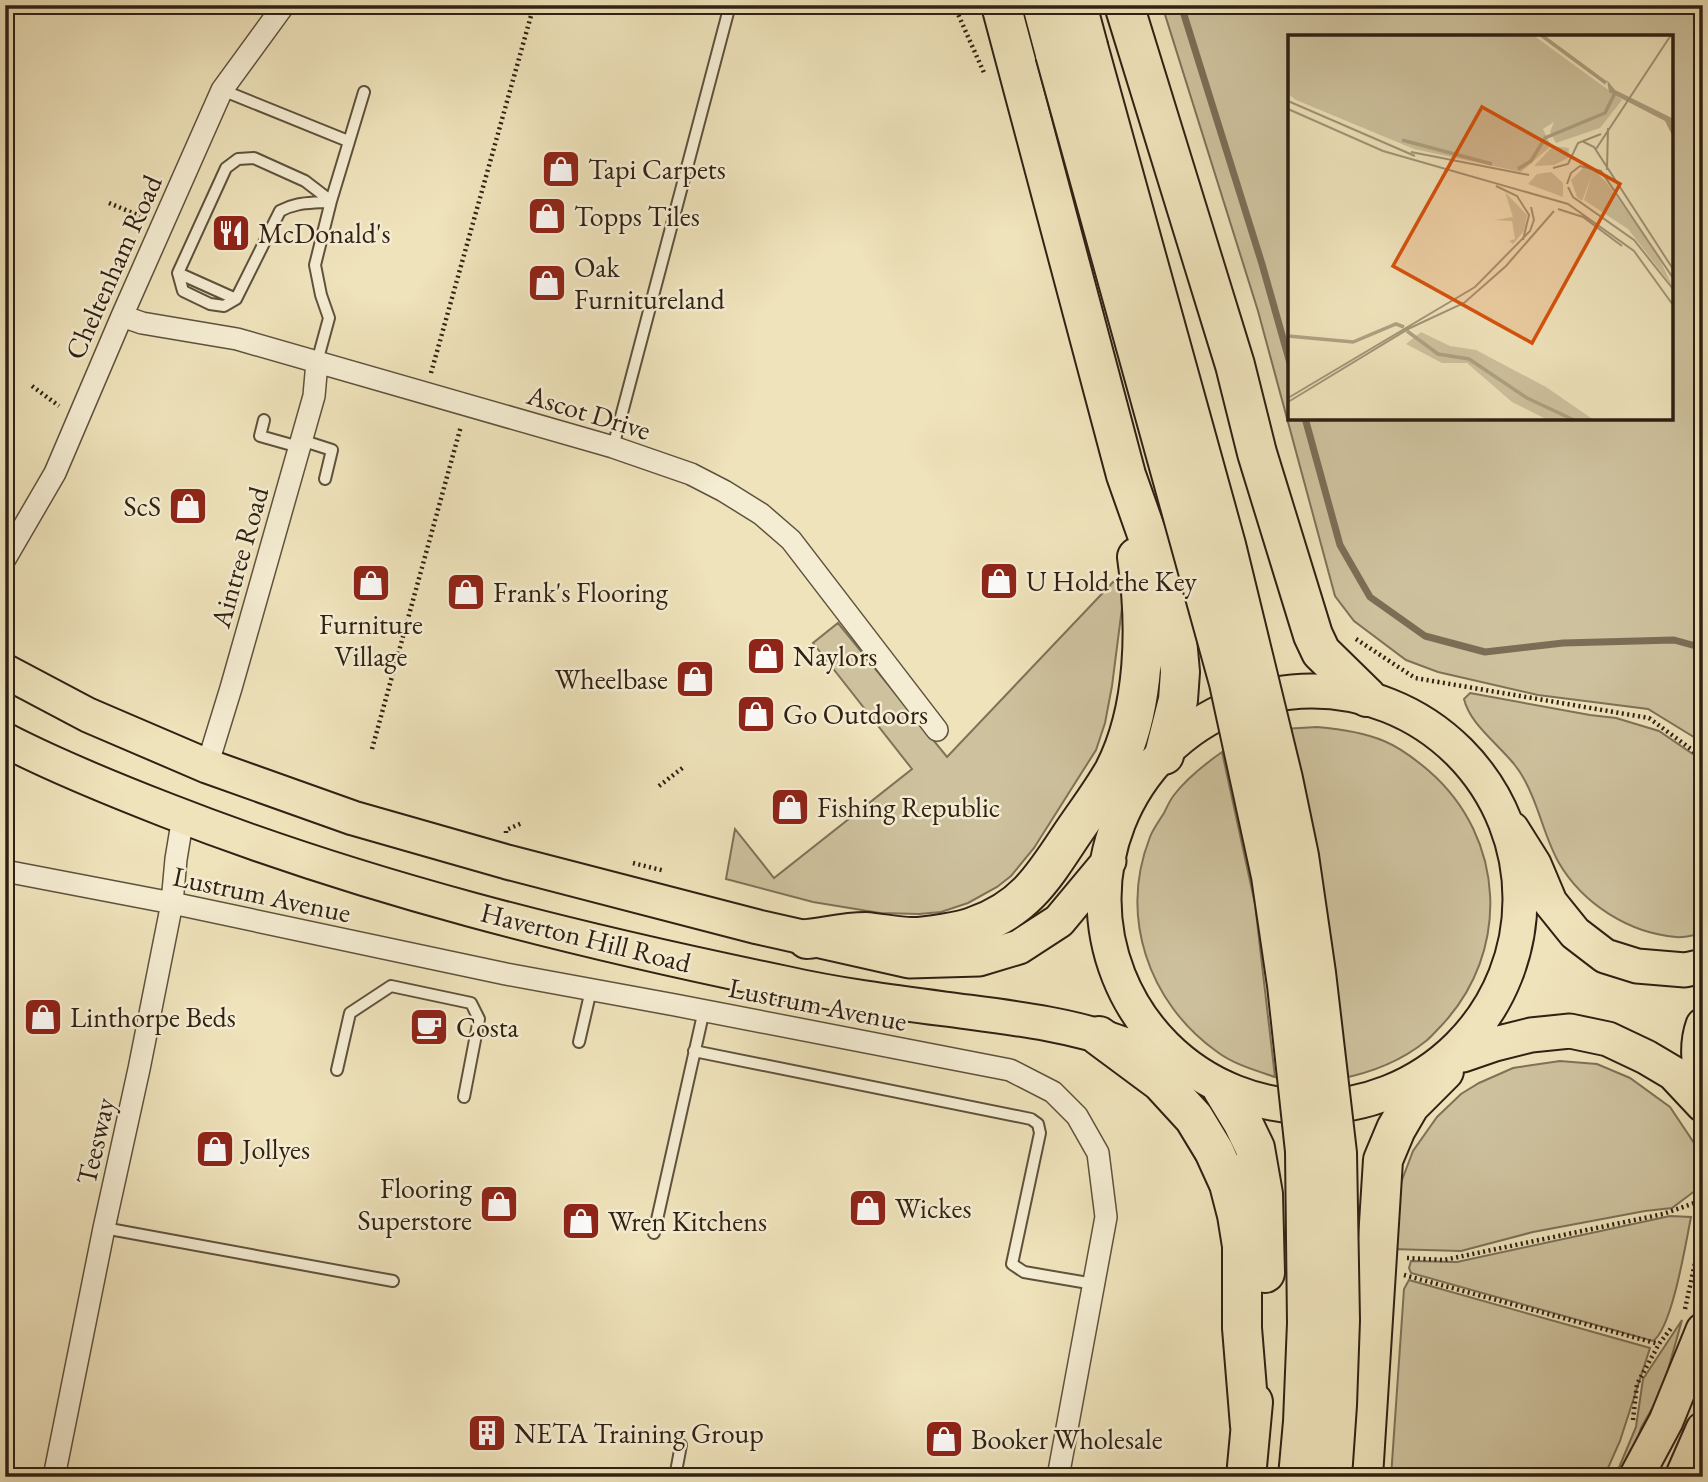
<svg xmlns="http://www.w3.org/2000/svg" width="1708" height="1482" font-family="'EB Garamond',serif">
	<rect width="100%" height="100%" fill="#efe3bb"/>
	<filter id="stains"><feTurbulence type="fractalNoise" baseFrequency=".00286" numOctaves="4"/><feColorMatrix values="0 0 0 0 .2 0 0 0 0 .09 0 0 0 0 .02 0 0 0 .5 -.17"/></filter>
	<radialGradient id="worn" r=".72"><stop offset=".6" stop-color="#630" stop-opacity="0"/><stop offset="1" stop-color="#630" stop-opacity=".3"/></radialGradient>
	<path fill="#cec29e" stroke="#7e7258" stroke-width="2" fill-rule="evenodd" d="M 1162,5 L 1703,5 L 1702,742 L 1648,709 L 1538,695 L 1438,672 L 1406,660 L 1354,621 L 1335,596 L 1258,311 ZM 1290,37 L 1671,37 L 1671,418 L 1290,418 Z
		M 1116,579 L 1123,600 L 1112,686 L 1105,723 L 1096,750 L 1034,848 L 1011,876 L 997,887 L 968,903 L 941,912 L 919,914 L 880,913 L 813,902 L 726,879 L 735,829 L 774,878 L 912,769 L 813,643 L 838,623 L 947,757 Z
		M 1470,693 L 1590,715 L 1616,718 L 1659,731 L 1703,761 L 1703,933 C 1694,935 1685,938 1676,937 C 1629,933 1583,904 1559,863 C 1544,837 1539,805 1524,779 C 1509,750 1471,729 1464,699 Z
		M 1317,727 C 1340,729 1363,732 1384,741 C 1401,748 1415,759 1429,771 C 1506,838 1511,952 1441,1026 C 1436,1031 1431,1037 1426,1041 C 1400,1062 1370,1073 1339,1079 L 1283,729 Z
		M 1222,752 L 1255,904 L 1275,1077 C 1254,1070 1233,1064 1216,1051 C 1148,1002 1119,916 1150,837 C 1153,829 1159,821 1164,813 C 1167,807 1170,800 1174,795 C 1187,778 1205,764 1222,752 Z
		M 1560,1061 L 1597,1064 L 1630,1078 L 1670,1107 L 1698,1149 L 1703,1164 L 1703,1187 L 1696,1190 L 1672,1208 L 1645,1211 L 1533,1232 L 1461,1251 L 1391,1249 L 1399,1188 L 1413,1151 L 1437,1117 L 1461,1094 L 1479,1083 L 1513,1068 Z
		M 1670,1216 L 1691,1217 C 1686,1242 1672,1329 1653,1341 L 1411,1273 L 1409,1268 L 1411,1261 L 1457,1262 Z
		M 1409,1280 L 1650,1348 L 1620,1441 L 1604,1477 L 1391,1477 L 1404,1289 Z
		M 1682,1320 L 1662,1391 L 1641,1428 L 1625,1477 L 1615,1477 L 1636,1427 L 1643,1379 Z"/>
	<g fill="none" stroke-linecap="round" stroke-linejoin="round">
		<path stroke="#7b6e56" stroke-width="7" d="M 1181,5 L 1262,264 L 1290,363
			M 1305,418 L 1340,545 L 1370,597 L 1425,636 L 1485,652 L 1563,643 L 1674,640 L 1703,648"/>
		<g stroke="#5f523d" stroke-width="14">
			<path id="lane" d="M 222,90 L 348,141
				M 254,158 L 305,181 L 331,201 C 311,204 299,201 280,211 L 236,299 L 224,306 L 210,304 L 183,291 L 178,273 L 226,168 L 238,159 Z
				M 178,273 L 236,299
				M 317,362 L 329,318 L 321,295 L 315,265 L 331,201 L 364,92
				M 264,420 L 260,436 L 299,447
				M 301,440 L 332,450 L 325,479
				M 613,447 L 730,5
				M 579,1042 L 591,990
				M 694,1051 L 1031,1119 L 1038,1124 L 1040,1133 L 1012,1264 L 1024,1272 L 1094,1284
				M 337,1070 L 350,1013 L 391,986 L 471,1003 L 479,1019 L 464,1097
				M 104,1228 L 393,1281
				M 654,1233 L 704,1010
				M 675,1477 L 681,1445"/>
		</g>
		<g stroke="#5f523d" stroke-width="24">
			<path id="street" d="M 122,316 L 142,323 L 237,339 L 613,447 L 691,474 L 724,491 L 761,514 L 791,540 L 937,730
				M 5,559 L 55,473 L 122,316 L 222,90 L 284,5
				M 207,766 L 231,688 L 314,396 L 317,362
				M 5,871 L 172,903 L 506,974 L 675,1005 L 1010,1070 L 1053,1092 L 1077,1116 L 1098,1153 L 1106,1217 L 1058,1477
				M 54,1477 L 104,1228 L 139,1069 L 172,903 L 176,859 L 183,817"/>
		</g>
		<g stroke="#2f2113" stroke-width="37">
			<path id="primary" d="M 5,671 L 88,715 L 207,766 L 353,818 L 507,862 L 758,927 L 909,961 L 979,959 L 1019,947 L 1059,921 L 1109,861
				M1104 899a208 208 0 1 1 416 0a208 208 0 1 1-416 0Z
				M 5,740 C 57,767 112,789 166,810 C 365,888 575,940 784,983 C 837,995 891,1002 945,1009 C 1004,1017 1067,1023 1123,1044
				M 1512,829 L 1534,864 L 1550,902 L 1575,933 L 1605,956 L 1637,966 L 1685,970 L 1703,966
				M 1703,1025 C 1696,1044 1698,1064 1703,1084
				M 1463,1055 L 1495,1044 L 1531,1035 L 1570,1031 L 1608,1039 L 1646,1057 L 1673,1073 L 1703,1105
				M 1636,1477 L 1666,1421 L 1703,1330
				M 1682,1477 L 1703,1429"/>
		</g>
		<g stroke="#2f2113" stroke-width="42">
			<path id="highway" d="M 1001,5 L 1126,475 L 1156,560 L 1176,628 L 1180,672 L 1178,700 L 1164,755
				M 1042,5 L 1055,54
				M 1077,5 L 1088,46
				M 1124,5 L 1235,365 L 1257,453 L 1313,635 L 1321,652 L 1367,697
				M 807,939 C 825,937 846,932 865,932 C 881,933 896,937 912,937 C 925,937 964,931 975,926 C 1024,909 1043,878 1070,837 C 1084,816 1101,794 1114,771 C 1146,709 1147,625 1137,557
				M 1099,1036 L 1161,1082 L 1194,1118 L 1214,1151 L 1229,1184 L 1237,1215 L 1242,1246 L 1242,1328 L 1250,1426
				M 1223,1090 L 1243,1123 L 1255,1148 L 1263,1194 L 1265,1273
				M 1246,1477 L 1253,1402
				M 1363,1477 L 1383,1160 L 1396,1129 L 1410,1105 L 1444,1071"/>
		</g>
		<path stroke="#2f2113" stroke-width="4.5" stroke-dasharray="2 3.5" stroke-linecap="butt" d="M 954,5 L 985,75
			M 109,203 L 140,216
			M 431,373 L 534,5
			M 32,386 L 59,406
			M 1356,639 L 1415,678 L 1649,718 L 1703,758
			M 372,749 L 461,426
			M 659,786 L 685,766
			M 506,833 L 506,830 L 522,823
			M 633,863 L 665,871
			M 1407,1258 L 1444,1260 L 1663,1214 L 1703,1200
			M 1404,1275 L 1659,1344
			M 1685,1309 L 1702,1231 L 1698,1201
			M 1633,1420 L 1637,1384 L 1659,1344 L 1672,1327"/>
		<use href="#lane" stroke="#f5edd3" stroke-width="10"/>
		<use href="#street" stroke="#f5edd3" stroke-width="21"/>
		<use href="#primary" stroke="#efe3bb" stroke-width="33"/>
		<use href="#highway" stroke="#efe3bb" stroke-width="38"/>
		<g stroke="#2f2113" stroke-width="42" stroke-linecap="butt">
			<path id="highway-bridge" d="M 1088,46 L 1226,545 L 1283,779 L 1299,856 L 1316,973 L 1337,1153 L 1340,1320 L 1337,1405 L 1332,1477
				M 1055,54 L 1229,683 L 1271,876 L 1287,985 L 1305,1151 L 1307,1323 L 1303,1422 L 1298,1477"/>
		</g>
		<use href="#highway-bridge" stroke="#efe3bb" stroke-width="38"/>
	</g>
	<defs>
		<g id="shop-square" transform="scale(2.0125)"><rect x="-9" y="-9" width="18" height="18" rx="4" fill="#8f2418" stroke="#f5edd3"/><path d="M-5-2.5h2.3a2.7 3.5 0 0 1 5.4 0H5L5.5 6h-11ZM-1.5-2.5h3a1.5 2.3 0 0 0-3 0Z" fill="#fff"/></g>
		<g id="restaurant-square" transform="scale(2.0125)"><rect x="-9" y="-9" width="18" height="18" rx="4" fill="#8f2418" stroke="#f5edd3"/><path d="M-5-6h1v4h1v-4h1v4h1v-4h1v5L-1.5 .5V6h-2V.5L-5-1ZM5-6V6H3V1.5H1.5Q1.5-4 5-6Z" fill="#fff"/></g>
		<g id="cafe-square" transform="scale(2.0125)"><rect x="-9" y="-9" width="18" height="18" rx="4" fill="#8f2418" stroke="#f5edd3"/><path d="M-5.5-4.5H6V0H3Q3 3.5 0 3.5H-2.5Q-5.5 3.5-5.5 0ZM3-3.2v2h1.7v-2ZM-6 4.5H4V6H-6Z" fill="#fff"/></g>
		<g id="building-square" transform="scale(2.0125)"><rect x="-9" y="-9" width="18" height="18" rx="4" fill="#8f2418" stroke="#f5edd3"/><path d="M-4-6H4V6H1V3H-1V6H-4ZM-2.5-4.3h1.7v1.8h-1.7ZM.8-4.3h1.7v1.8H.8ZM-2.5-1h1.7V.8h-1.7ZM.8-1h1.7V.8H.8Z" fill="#fff"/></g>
	</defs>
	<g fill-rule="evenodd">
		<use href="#shop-square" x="561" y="169"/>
		<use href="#shop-square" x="547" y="216"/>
		<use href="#restaurant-square" x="231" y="233"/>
		<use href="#shop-square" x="547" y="283"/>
		<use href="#shop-square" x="188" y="506"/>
		<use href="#shop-square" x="999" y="581"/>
		<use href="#shop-square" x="371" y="583"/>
		<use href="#shop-square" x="466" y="592"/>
		<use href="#shop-square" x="766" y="656"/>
		<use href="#shop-square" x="695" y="679"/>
		<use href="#shop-square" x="756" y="714"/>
		<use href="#shop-square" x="790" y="807"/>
		<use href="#shop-square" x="43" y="1017"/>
		<use href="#cafe-square" x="429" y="1027"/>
		<use href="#shop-square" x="215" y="1149"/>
		<use href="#shop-square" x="499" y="1204"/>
		<use href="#shop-square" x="868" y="1208"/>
		<use href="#shop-square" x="581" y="1221"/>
		<use href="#building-square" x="487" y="1433"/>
		<use href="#shop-square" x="944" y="1439"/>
	</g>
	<g text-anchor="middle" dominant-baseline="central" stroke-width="5" stroke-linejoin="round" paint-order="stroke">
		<g font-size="28" fill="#2f2113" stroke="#f5edd3" text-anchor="start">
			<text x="588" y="169">Tapi Carpets</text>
			<text x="574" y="216">Topps Tiles</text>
			<text x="258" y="233">McDonald's</text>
			<text x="574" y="267">Oak<tspan x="574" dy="32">Furnitureland</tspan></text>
			<text x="161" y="506" text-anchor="end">ScS</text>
			<text x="1026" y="581">U Hold the Key</text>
			<text x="493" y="592">Frank's Flooring</text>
			<text x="371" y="624" text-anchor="middle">Furniture<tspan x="371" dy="32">Village</tspan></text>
			<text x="793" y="656">Naylors</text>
			<text x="668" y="679" text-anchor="end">Wheelbase</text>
			<text x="783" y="714">Go Outdoors</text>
			<text x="817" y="807">Fishing Republic</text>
			<text x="70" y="1017">Linthorpe Beds</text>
			<text x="456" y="1027">Costa</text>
			<text x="242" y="1149">Jollyes</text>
			<text x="472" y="1188" text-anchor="end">Flooring<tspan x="472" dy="32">Superstore</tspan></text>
			<text x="895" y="1208">Wickes</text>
			<text x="608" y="1221">Wren Kitchens</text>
			<text x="514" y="1433">NETA Training Group</text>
			<text x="971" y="1439">Booker Wholesale</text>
		</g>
		<g font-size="28" fill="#2f2113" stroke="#f5edd3">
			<text transform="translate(113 267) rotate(-66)">Cheltenham Road</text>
			<text transform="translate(589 412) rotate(17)">Ascot Drive</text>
			<text transform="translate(239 557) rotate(-74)">Aintree Road</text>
			<text transform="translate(262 894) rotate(12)">Lustrum Avenue</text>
			<text transform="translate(586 937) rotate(14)">Haverton Hill Road</text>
			<text transform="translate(818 1004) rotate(11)">Lustrum Avenue</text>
			<text transform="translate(95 1141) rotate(-77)">Teesway</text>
		</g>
	</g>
	<g transform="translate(1288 35)">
		<rect width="385" height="385" fill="#efe3bb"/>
		<path d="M 0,0 L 245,0 L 334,65 L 312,93 L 268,108 L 262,97 L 266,87 L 255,94 L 263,111 L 233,137 L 126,114 L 8,65 L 0,59 ZM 265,111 L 281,113 L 280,123 L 266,130 L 246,131 ZM 295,133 L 304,133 L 318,147 L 368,217 L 385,252 L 340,194 L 296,165 L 304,140 L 294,166 L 289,162 L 283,145 ZM 263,137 L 275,148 L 275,162 L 240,149 L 249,139 ZM 217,157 L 239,180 L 236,196 L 225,209 L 221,206 L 227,204 L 224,186 L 207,185 L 225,182 ZM 133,297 L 162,311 L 188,315 L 258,352 L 306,385 L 260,385 L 224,367 L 179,328 L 154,328 L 118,309 Z" fill="#cec29e"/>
		<path d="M 319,45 L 327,55 L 384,83 L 385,102 L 377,86 L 321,57 Z" fill="#aea182"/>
		<path fill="none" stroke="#aea182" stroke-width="3.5" d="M 253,0 L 318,48M 114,105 L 204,129M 230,134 L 243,126 L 257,103 L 317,78 L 327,58M 119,296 L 150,319 L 181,324 L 239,363 L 286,385M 0,301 L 65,307 L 108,289 L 116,292"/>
		<path fill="none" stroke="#a29578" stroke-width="2" d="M 0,66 L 127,121M 0,74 L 95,116 L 280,169 L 346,216 L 385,270M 294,106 L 306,112 L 385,234M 308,114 L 383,0M 123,117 L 241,140M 265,133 L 280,129 L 290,108 L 313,99M 319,135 L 320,93M 279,149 L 283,138 L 292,131 L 313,136 L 385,243M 208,151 L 229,161 L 241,180 L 235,205M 280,152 L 285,162 L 346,205 L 385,254M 270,174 L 295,182 L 334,211M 0,363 L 187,252 L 242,196 L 246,185 L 243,172M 0,367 L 122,293 L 176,268 L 218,231 L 266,176"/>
		<path fill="#d6530d" fill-opacity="0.15" stroke="#d6530d" stroke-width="3.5" d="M 194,72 L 332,149 L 244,308 L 105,231 Z"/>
		<rect width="385" height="385" fill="none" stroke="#2f2113" stroke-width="3.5"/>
	</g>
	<rect width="1708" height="1482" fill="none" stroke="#efe3bb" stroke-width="28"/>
	<rect x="7" y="7" width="1694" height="1468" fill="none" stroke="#2f2113" stroke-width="3.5"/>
	<rect x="14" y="14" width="1680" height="1454" fill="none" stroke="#2f2113" stroke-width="2"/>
	<rect width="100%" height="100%" filter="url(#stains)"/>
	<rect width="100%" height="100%" fill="url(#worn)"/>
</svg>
